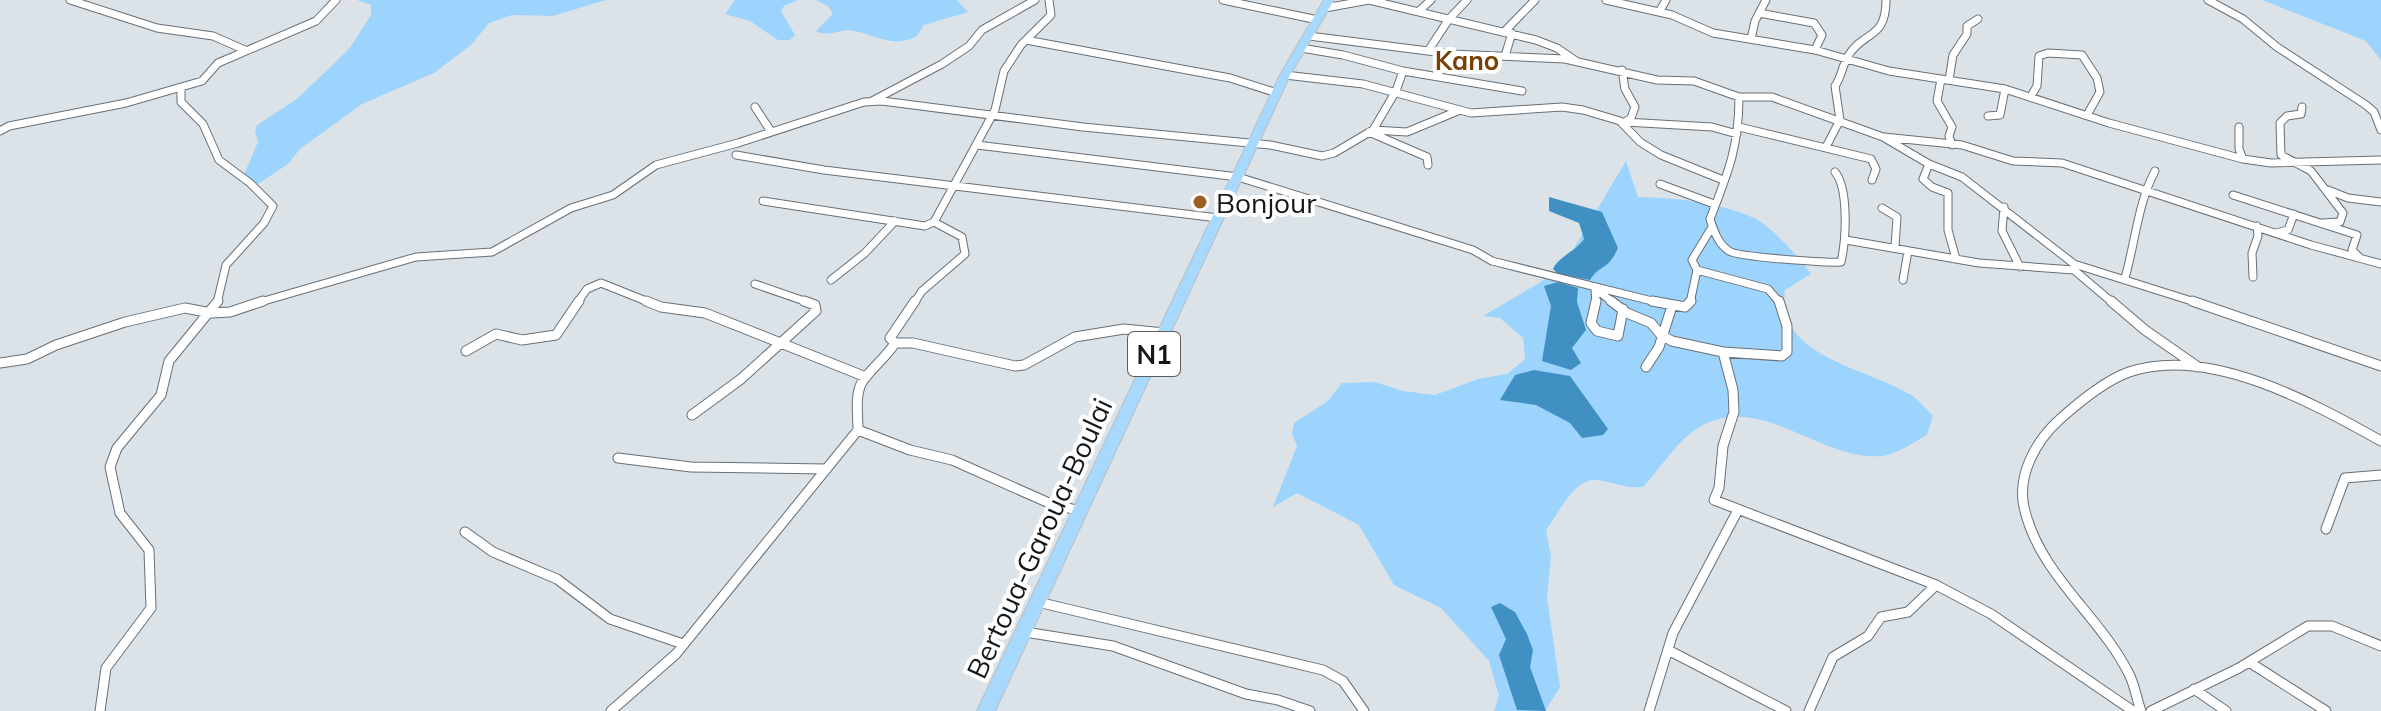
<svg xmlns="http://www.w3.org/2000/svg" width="2381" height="711" font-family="Mulish,sans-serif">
	<rect width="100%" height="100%" fill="#dbe3e9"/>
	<path fill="#9dd4fd" d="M 357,0 L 606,0 L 553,16 L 512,15 L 489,23 L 471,45 L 434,73 L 362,104 L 300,149 L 288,164 L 255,186 L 242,179 L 258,142 L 255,131 L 257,125 L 297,99 L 349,49 L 371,15 L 371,5 Z
		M 735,0 L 798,0 L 784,6 L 781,11 L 795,35 L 790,40 L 778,40 L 750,21 L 725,14 Z
		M 816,0 L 957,0 L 968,12 L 924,25 L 917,36 C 894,49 876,35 854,31 C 840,28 828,38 816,31 L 833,14 L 828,6 Z
		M 2262,0 L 2381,0 L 2381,60 L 2366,41 Z
		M 1626,161 L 1638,197 C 1675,198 1719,202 1754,218 C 1772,227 1799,257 1811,274 L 1785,290 C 1774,357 1869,368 1911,395 C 1919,400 1927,410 1933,416 L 1927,435 C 1914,442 1896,455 1882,456 C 1821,462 1760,390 1698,428 C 1677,441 1660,469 1643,487 C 1624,489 1609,480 1593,480 C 1573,481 1557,516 1546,530 L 1551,557 L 1547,597 L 1560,687 L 1545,711 L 1494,711 L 1499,696 L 1489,661 L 1441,608 L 1394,585 L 1359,525 L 1297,493 L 1273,507 L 1297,446 L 1292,434 L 1294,423 L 1328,401 L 1342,383 L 1375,382 L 1403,391 L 1435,395 L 1478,379 L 1507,374 L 1525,359 L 1523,338 L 1500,318 L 1483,316 L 1561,270 Z"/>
	<path fill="#4190c4" d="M 1549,197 L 1602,212 L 1618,248 C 1608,271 1600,264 1590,280 L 1558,274 L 1553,269 C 1558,257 1576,251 1584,239 L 1579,223 L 1549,211 Z
		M 1558,282 L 1578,288 L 1577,302 L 1586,330 L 1572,348 L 1581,363 L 1571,370 L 1542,361 L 1551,306 L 1544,286 Z
		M 1534,370 L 1570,376 L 1608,429 L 1603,435 L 1582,438 L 1570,423 L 1536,405 L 1500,400 L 1515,375 Z
		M 1500,603 L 1515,612 L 1527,634 L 1533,650 L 1530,667 L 1546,711 L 1517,710 L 1499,655 L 1506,639 L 1491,607 Z"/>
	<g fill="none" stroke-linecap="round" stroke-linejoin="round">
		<g stroke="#686f75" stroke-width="9">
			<path id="street-far1" d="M 70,0 L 157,28 L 213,36 L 245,50
				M 1223,0 L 1318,20
				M 1606,0 L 1672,15 L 1713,33 L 1815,50 L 1889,71 L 2005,89 L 2109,123 L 2243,159 L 2271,163 L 2381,160
				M 2208,0 L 2243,19 L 2277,47 L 2366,105 L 2374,112 L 2381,130
				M 1325,8 L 1369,0 L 1536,40 L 1557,48 L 1576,61
				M 1419,11 L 1431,0
				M 1659,12 L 1666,0
				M 1759,13 L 1814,23 L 1822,35 L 1815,50
				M 1505,31 L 1535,0
				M 1309,36 L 1452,54 L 1565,59 L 1657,80 L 1694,81 L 1739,97 L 1772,97 L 1883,137 L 1929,164 L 1962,177 L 2074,264 L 2074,270 L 2113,303
				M 1751,39 L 1755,21 L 1766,0
				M 1026,40 L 1230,78 L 1277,93
				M 1301,48 L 1343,55 L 1403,71 L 1522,91
				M 1428,51 L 1449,19 L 1467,0
				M 1505,56 L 1512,33
				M 1622,70 L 1625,89 L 1635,107 L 1631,118 L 1625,122 L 1712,127 L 1737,134
				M 1285,75 L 1363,84 L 1471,113 L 1562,107 L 1583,110 L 1620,121 L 1640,142 L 1661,155 L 1723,180
				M 1941,79 L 1937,101 L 1952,127 L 1949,136 L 1952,145
				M 1949,80 L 1953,55 L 1967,34 L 1967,26 L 1978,19
				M 181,88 L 181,102 L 203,124 L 219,160 L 250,183 L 273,206 L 264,223 L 226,265 L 217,303
				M 2031,96 L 2037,86 L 2039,56 L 2048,53 L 2082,55 L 2097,78 L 2100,92 L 2087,115
				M 1739,97 C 1739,147 1728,173 1710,219 C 1714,231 1718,244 1729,251 C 1737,257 1827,263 1841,262 C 1846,240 1849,189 1835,172
				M 872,101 L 942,64 L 969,46 L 982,30 L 1035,0
				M 755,107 L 770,130
				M 2302,107 L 2301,114 L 2287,116 L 2280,123 L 2281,155 L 2311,171 L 2343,213 L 2340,222 L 2322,223
				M 1988,116 L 2000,115 L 2005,89
				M 1739,127 L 1871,159 L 1876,169 L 1872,180
				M 2239,127 L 2239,149 L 2243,159
				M 1373,130 L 1396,91 L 1403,71
				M 0,131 L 9,126 L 126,103 L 202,81 L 218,63 L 316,21 L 336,0
				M 1369,132 L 1427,157 L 1428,165
				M 1884,137 L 1962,145 L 2013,161 L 2062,163 L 2311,245 L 2381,264
				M 977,145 L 1238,177 L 1473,250 L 1492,261 L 1660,303
				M 1826,147 L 1840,120 L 1835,86 C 1842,76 1842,66 1848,56 C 1864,30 1886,40 1886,0
				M 736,155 L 824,170 L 1218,218
				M 1929,164 L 1923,179 L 1932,187 L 1948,193 L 1948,230 L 1956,259
				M 1660,184 L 1714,204
				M 2328,190 L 2348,198 L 2381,202
				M 2233,195 L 2357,235 L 2352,250 L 2359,257
				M 763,201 L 925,226 L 934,222 L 995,110 L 1004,71 L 1021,45 L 1051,15 L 1049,0
				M 2004,207 L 2002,231 L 2020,267
				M 1882,208 L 1897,217 L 1895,247 L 1898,249
				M 2276,233 L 2288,230 L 2294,214
				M 1846,240 L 1979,263 L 2074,270
				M 2074,264 L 2198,303
				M 1697,270 L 1692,260 L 1712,227
				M 2253,277 L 2252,253 L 2258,236 L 2257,226
				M 2125,278 C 2135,243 2138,203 2155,171
				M 831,280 L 865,253 L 895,221
				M 1903,280 L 1908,251
				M 755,284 L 810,303
				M 1595,290 L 1596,303
				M 1598,291 L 1614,303
				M 257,303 L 416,257 L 492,252 L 571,208 L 613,195 L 656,165 L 738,143 L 864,102 L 882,101 L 1083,127 L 1270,145 L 1322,156 L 1334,153 L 1373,130 L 1407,132 L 1460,110
				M 577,303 L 587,289 L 601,283 L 651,303
				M 914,303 L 922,291 L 965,254 L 962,237 L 934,222
				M 1690,303 L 1697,270 L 1768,289 L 1780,303"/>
		</g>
		<g stroke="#686f75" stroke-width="11">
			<path id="street" d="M 646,301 L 661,307 L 705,313 L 866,377
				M 1596,301 L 1591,323 L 1597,331 L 1618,336 L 1623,309
				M 1611,301 L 1627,313 L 1651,323 L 1661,335 L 1672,341 L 1723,352
				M 1652,301 L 1685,307 L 1691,301
				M 1779,301 L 1787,326 L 1787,352 L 1782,356 L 1723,352 L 1733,390 L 1734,412 L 1723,446 L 1719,488 L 1714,500 L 1936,585 L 1991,614 L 2133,711
				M 2111,301 L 2145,330 L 2198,367
				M 2192,301 L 2381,366
				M 895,343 L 890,338 L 915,301
				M 466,351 L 496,334 L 522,340 L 556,335 L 579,301
				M 0,363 L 27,359 L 56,345 L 125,322 L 185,308 L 211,313 L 230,312 L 263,301
				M 1646,367 L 1659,347 L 1672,306
				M 692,415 L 741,379 L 816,311 L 815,305 L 804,301
				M 858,430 L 910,450 L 952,460 L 1049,503 L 1080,511
				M 618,458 L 691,467 L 826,469
				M 2326,529 L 2345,478 L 2381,475
				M 465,532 L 493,552 L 557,579 L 610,619 L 683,644
				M 1038,602 L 1323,670 L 1343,681 L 1364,711
				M 1025,632 L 1113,646 L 1246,694 L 1278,700 L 1310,711
				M 1668,650 L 1786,711
				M 2249,662 L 2326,711
				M 2194,689 L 2226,711
				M 100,711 L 106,668 L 151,608 L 149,550 L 120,513 L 110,467 L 117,448 L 161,395 L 169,361 L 218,301
				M 611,711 L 676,654 L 858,430 C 858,416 855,397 861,384 C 868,371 886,358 895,343 L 913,343 L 1015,366 L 1024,365 L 1075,337 L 1124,329 L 1164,333
				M 1649,711 L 1673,633 L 1738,510
				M 1809,711 L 1833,657 L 1868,636 L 1881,617 L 1908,612 L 1936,585
				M 2141,711 C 2137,700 2135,687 2130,676 C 2101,616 2039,575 2024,507 C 2017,475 2036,441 2059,420 C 2079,402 2104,381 2129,372 C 2209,345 2313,403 2381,441
				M 2151,711 L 2239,668 L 2308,626 L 2332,626 L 2381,646"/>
		</g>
		<g stroke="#bdbebf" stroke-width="2">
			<path id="highway" d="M 1324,0 L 1334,0 L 1290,75 L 995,711 L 977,711 L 1280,75 Z"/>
		</g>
		<use href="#street-far1" stroke="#fff" stroke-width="7"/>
		<use href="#street" stroke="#fff" stroke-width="9"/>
		<use href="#highway" fill="#a7d8fd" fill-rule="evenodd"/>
	</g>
	<circle fill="#9c5f24" stroke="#fff" stroke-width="3" cx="1200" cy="202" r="8"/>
	<g text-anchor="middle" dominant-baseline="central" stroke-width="8" stroke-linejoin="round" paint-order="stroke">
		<g font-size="26" font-weight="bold" fill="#784102" stroke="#fff">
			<text x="1467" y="60">Kano</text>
		</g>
		<rect fill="#fff" stroke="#5b5d5f" stroke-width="2" x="1128" y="332" width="52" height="44" rx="6"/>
		<g font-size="26" font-weight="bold" fill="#15181a">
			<text x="1154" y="354">N1</text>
		</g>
		<g font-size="28" fill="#15181a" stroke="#fff" text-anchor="start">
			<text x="1216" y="202">Bonjour</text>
		</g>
		<g font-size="28" fill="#15181a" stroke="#fff">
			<text transform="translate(1039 538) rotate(-65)">Bertoua-Garoua-Boulai</text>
		</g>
	</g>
</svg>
